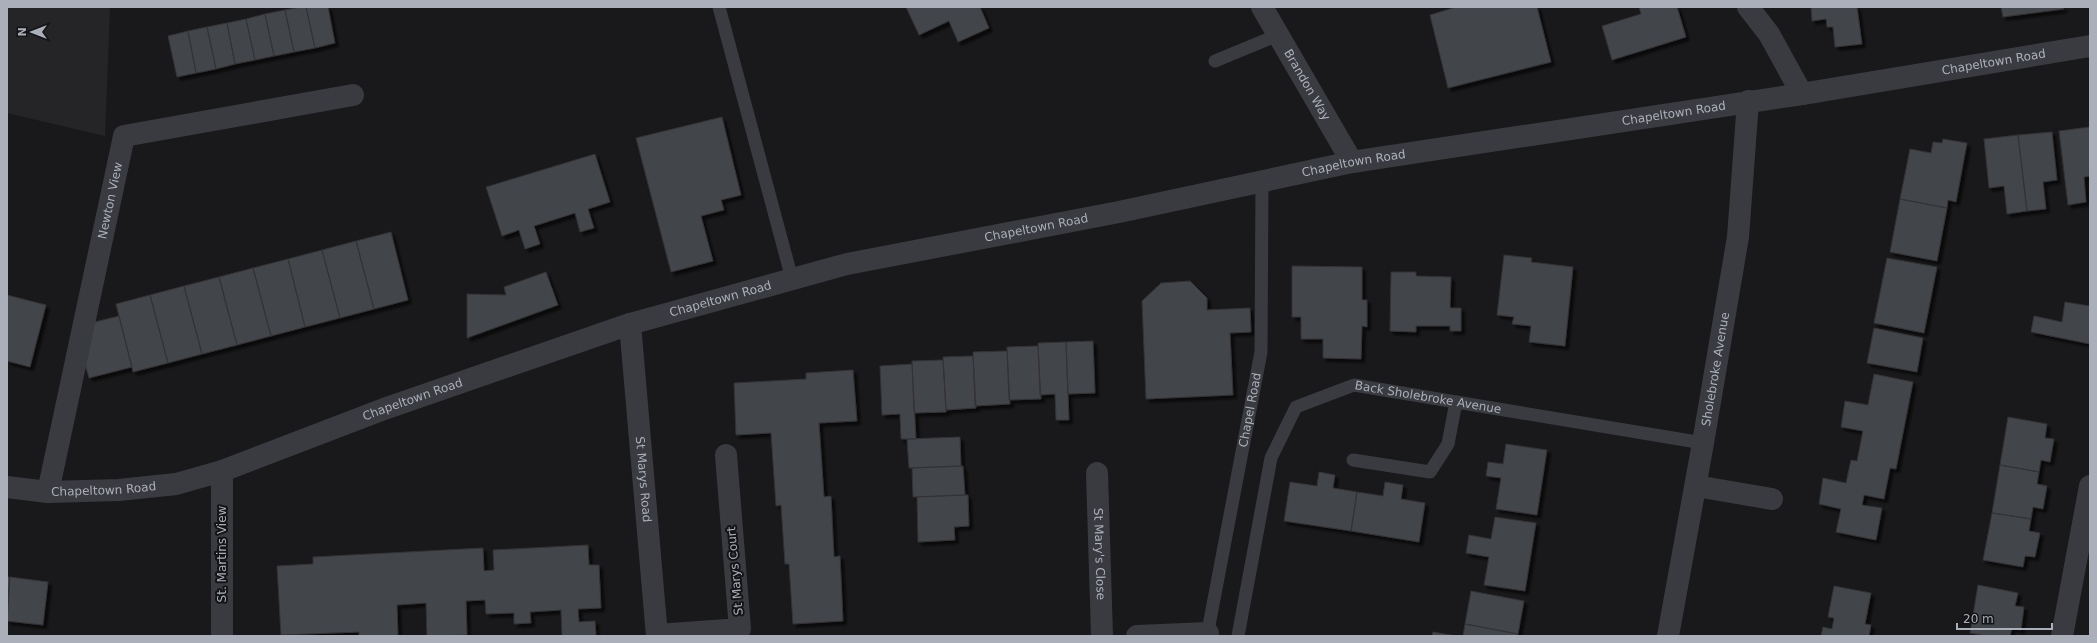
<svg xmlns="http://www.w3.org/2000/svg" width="2097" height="643" font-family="'DejaVu Sans',sans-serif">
	<defs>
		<filter id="shadow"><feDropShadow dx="3.5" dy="3.5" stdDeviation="1" flood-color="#0009"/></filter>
	</defs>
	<rect width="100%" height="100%" fill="#19191b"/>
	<path fill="#252528" d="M 7,7 L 110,7 L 105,136 L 7,113 Z"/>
	<path fill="#434448" stroke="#333337" filter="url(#shadow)" d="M 301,7 L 306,7 L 315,48 L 294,52 L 285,10 Z
		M 306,7 L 328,7 L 335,43 L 315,48 Z
		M 906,7 L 980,7 L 989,28 L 958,42 L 949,21 L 919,35 Z
		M 1456,7 L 1537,7 L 1551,62 L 1448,88 L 1430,15 Z
		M 1639,7 L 1677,7 L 1686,37 L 1612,60 L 1602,26 L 1641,14 Z
		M 1811,7 L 1857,7 L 1862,44 L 1835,47 L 1833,27 L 1827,27 L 1826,19 L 1812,21 Z
		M 2001,7 L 2063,7 L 2064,9 L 2003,17 Z
		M 285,10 L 294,52 L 274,56 L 265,14 Z
		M 265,14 L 274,56 L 255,60 L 246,19 Z
		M 246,19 L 255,60 L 235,64 L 227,23 Z
		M 227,23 L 235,64 L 216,69 L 207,27 Z
		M 207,27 L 216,69 L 196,73 L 188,31 Z
		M 188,31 L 196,73 L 177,77 L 168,36 Z
		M 722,117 L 741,195 L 721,200 L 724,210 L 701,216 L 713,261 L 671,272 L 636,138 Z
		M 2090,127 L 2090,176 L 2084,177 L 2086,202 L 2068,205 L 2059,131 Z
		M 2052,132 L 2057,180 L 2043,182 L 2046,209 L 2027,211 L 2018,135 Z
		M 2018,135 L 2027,211 L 2007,214 L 2004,186 L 1989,188 L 1984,139 Z
		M 1943,139 L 1967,143 L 1956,202 L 1948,200 L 1947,208 L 1900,199 L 1910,149 L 1931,153 L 1933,142 L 1942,143 Z
		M 595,154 L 610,202 L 588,209 L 594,228 L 580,232 L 575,213 L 534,226 L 540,244 L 525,249 L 519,230 L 502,236 L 486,187 Z
		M 1900,199 L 1947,208 L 1937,261 L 1890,252 Z
		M 391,232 L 408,300 L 374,309 L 356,241 Z
		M 356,241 L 374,309 L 340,318 L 322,250 Z
		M 322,250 L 340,318 L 305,327 L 288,259 Z
		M 1504,255 L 1532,258 L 1531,262 L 1573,267 L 1565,346 L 1529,342 L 1531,326 L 1512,324 L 1514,317 L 1497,315 Z
		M 1887,258 L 1937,267 L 1924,333 L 1874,323 Z
		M 288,259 L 305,327 L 271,336 L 253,268 Z
		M 1292,266 L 1362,267 L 1362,300 L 1367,300 L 1367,327 L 1362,326 L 1361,359 L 1323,358 L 1323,339 L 1301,339 L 1301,317 L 1292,317 Z
		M 253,268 L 271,336 L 237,345 L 219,277 Z
		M 546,272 L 558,305 L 467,338 L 467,294 L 506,295 L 504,287 Z
		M 1391,272 L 1416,272 L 1416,276 L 1451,277 L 1450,308 L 1461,308 L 1461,331 L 1450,331 L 1450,326 L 1416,326 L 1416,332 L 1390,331 Z
		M 219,277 L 237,345 L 202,354 L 184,286 Z
		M 1190,281 L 1207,298 L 1207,310 L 1250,308 L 1251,332 L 1230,333 L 1233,395 L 1146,399 L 1142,301 L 1161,283 Z
		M 184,286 L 202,354 L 168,363 L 150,295 Z
		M 7,295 L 46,305 L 30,367 L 7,361 Z
		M 150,295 L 168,363 L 133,372 L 116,304 Z
		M 2065,302 L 2090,306 L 2090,344 L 2031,332 L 2034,316 L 2062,322 Z
		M 119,316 L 132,367 L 89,378 L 85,364 L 91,323 Z
		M 1874,328 L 1923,338 L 1917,372 L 1867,363 Z
		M 1093,341 L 1095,393 L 1068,394 L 1066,342 Z
		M 1066,342 L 1069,420 L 1056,420 L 1055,394 L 1040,395 L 1038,343 Z
		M 1038,346 L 1041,399 L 1009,400 L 1007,347 Z
		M 1007,351 L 1010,404 L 975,406 L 973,352 Z
		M 973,356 L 976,408 L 946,410 L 943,357 Z
		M 943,360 L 946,412 L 914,413 L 912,361 Z
		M 912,364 L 916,439 L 901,439 L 900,414 L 882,415 L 880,366 Z
		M 853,370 L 857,421 L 819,423 L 824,497 L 831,496 L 834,557 L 840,556 L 843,621 L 793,624 L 789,564 L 785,564 L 781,505 L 776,506 L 771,433 L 736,435 L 734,383 L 806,379 L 806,373 Z
		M 1874,374 L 1913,382 L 1896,469 L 1890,468 L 1884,499 L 1864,495 L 1862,505 L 1882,508 L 1876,540 L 1836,532 L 1841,509 L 1819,504 L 1823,478 L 1846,483 L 1851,460 L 1857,461 L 1863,431 L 1841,427 L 1845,401 L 1868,405 Z
		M 2008,417 L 2047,424 L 2045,438 L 2054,439 L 2050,462 L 2041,460 L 2039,472 L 2000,465 Z
		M 960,437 L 961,466 L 909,468 L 907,439 Z
		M 1506,444 L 1547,450 L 1537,515 L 1496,509 L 1501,478 L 1486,476 L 1488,462 L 1503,464 Z
		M 2000,465 L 2039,472 L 2037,484 L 2047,486 L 2043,509 L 2033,507 L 2031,519 L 1992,513 Z
		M 963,466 L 965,495 L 913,497 L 912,468 Z
		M 1319,472 L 1335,475 L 1333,488 L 1357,492 L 1351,531 L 1284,521 L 1290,482 L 1317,486 Z
		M 1385,482 L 1403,485 L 1401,499 L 1425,503 L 1419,542 L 1351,531 L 1357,492 L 1383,496 Z
		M 965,495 L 968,495 L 969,526 L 954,527 L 955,540 L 918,542 L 917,497 Z
		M 1992,513 L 2031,519 L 2029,531 L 2040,533 L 2035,557 L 2025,556 L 2023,567 L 1983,560 Z
		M 1495,517 L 1536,523 L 1525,591 L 1484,585 L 1489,557 L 1466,553 L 1469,535 L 1491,539 Z
		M 588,545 L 589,565 L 599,565 L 601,608 L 578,609 L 579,622 L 595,621 L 596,636 L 562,636 L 561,610 L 530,612 L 531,623 L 514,624 L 514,613 L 486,614 L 485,600 L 466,601 L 467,635 L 427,636 L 426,603 L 397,605 L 398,636 L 359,636 L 359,632 L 281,635 L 277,566 L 313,564 L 313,557 L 483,548 L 484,571 L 494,570 L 493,550 Z
		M 7,577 L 10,577 L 7,608 Z
		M 10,577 L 48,582 L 43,625 L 7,621 Z
		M 1978,585 L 2018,593 L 2015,606 L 2024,607 L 2021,630 L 2012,628 L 2010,636 L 1987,636 L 1970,633 Z
		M 1834,586 L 1871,593 L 1865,624 L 1871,625 L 1869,636 L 1821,636 L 1823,627 L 1832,629 L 1834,618 L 1828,617 Z
		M 1471,591 L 1524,601 L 1518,634 L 1465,624 Z
		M 1465,624 L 1518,634 L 1517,636 L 1463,636 Z
		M 1433,632 L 1456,636 L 1432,636 Z"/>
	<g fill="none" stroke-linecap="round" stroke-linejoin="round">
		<g stroke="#3a3b40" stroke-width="13">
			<path d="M 719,7 L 792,279"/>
			<path d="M 1215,61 L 1278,35"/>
			<path d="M 1353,460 L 1430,472 L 1448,444 L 1456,402"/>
			<path id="s1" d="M 1207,636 L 1261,352 L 1262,182"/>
			<path id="s2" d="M 1238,636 L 1271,458 L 1296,407 L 1354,385 L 1703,443"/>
		</g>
		<g stroke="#3a3b40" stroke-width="22">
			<path id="s3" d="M 1262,7 L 1352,162"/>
			<path d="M 1748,7 L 1769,34 L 1802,94"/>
			<path id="s4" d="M 630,324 L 657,636"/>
			<path d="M 222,471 L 222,636"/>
			<path id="s5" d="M 1097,473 L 1102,636"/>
			<path d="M 1696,486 L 1772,499"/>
			<path id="s6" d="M 7,487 L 48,492 L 119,490 L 176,484 L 222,471 L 384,409 L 630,324 L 847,264 L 1119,212 L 1352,162 L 1802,94 L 2090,46"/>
			<path id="s7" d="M 48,492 L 124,136 L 353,95"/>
			<path d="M 657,635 L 740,629 L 726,455"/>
			<path d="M 1137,636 L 1208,633"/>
			<path id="s8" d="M 1668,636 L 1703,443 L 1738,237 L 1748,101"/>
			<path d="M 2062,636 L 2090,486"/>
		</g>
	</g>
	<g text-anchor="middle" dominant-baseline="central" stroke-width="4" stroke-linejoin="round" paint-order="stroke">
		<g font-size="12" fill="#abafba" stroke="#141416">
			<text stroke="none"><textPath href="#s6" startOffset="2041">Chapeltown Road</textPath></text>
			<text stroke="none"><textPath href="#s3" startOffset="90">Brandon Way</textPath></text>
			<text stroke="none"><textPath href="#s6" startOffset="1717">Chapeltown Road</textPath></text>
			<text stroke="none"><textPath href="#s6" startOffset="1393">Chapeltown Road</textPath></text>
			<text stroke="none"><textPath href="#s7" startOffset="298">Newton View</textPath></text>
			<text stroke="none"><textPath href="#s6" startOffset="1069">Chapeltown Road</textPath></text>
			<text stroke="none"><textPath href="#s6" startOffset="745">Chapeltown Road</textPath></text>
			<text stroke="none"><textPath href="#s8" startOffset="271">Sholebroke Avenue</textPath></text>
			<text stroke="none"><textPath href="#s6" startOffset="421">Chapeltown Road</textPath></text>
			<text stroke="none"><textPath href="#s2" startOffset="375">Back Sholebroke Avenue</textPath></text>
			<text stroke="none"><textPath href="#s1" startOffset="230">Chapel Road</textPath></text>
			<text stroke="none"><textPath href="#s4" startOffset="156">St Marys Road</textPath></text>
			<text stroke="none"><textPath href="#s6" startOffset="97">Chapeltown Road</textPath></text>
			<text transform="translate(222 554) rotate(-90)">St. Martins View</text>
			<text stroke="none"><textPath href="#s5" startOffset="81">St Mary's Close</textPath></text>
			<text transform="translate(735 571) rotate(-95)">St Marys Court</text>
		</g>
	</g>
	<rect width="2097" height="643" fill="none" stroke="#abafba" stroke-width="16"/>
	<g transform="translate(32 32) rotate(270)" stroke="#141416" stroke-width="3" paint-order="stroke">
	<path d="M0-3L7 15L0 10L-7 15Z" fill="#abafba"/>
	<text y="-6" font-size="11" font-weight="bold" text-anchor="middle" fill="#abafba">N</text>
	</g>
	<path d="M1957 623v6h95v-6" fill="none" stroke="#abafba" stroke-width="2"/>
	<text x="1963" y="623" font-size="12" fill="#abafba" stroke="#141416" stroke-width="3" paint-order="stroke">20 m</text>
</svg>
